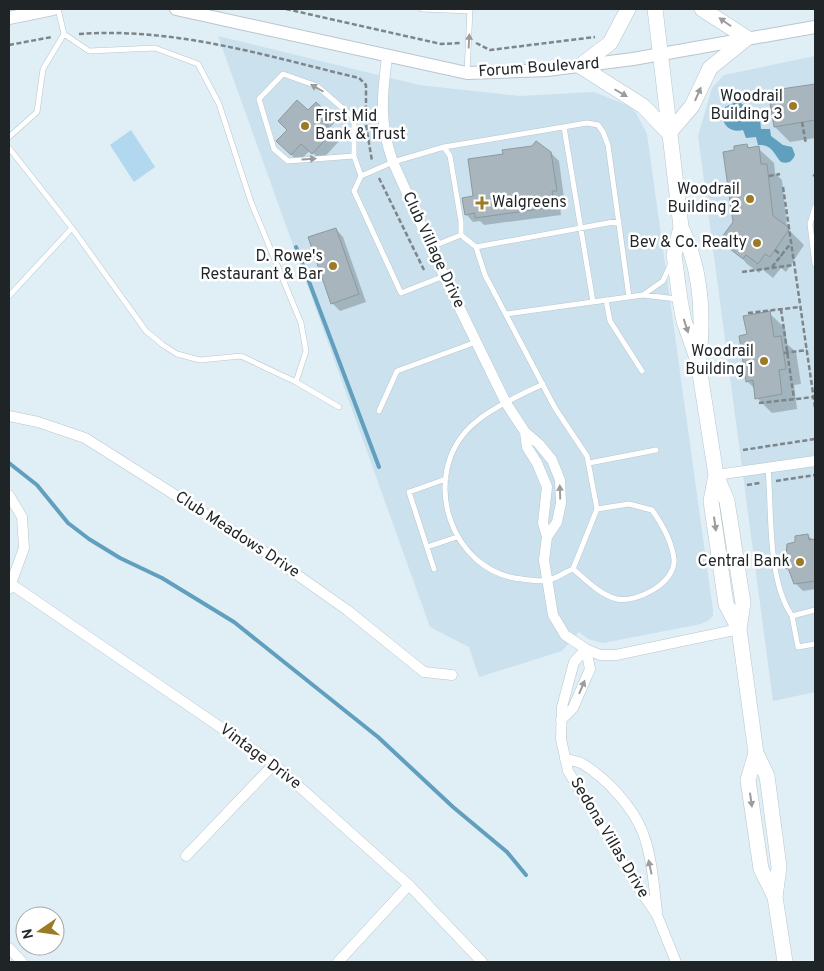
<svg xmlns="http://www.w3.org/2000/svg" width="824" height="971" font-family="Overpass,sans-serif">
	<rect width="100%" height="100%" fill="#e0eef6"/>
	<path fill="#cbe1ed" d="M 218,36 L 419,85 L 520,96 L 594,92 L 629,106 L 636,113 L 647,134 L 713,610 L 713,616 L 709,620 L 701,624 L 603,643 L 588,639 L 579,632 L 562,651 L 479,677 L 469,647 L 430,627 Z
		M 815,56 L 815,692 L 773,701 L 698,136 L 712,88 L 724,75 Z"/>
	<path fill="#b1d8ee" d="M 131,130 L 155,167 L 134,182 L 110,145 Z"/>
	<path fill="#619fbf" d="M 738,101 L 749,109 L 751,120 L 760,119 L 761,129 L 770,129 L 771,136 L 783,145 L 792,147 L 795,155 C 792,162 788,164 781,162 C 773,153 772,144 758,145 L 756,137 L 746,138 L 743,130 C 728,134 718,121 725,107 Z"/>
	<path fill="#0003" d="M 815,85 L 815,138 L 790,142 L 775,127 L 770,92 Z
		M 316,104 L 335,122 L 329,129 L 340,140 L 321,161 L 310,150 L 299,162 L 286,150 L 308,112 Z
		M 747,145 L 750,149 L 758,148 L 774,163 L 775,173 L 782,180 L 787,228 L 804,245 L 786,272 L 781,268 L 773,278 L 762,269 L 759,273 L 747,264 L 724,237 L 735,222 L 736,151 Z
		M 551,153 L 559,161 L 564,198 L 559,199 L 561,215 L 484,225 L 480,221 L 473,222 L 466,214 L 475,197 Z
		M 336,229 L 343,237 L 366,302 L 340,311 L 332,303 Z
		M 769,313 L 785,328 L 787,344 L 796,352 L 801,384 L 794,385 L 797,409 L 772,413 L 757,398 L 755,389 L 747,381 L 748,335 Z
		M 807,535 L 815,541 L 815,589 L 803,591 L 795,583 L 787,568 L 797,544 Z"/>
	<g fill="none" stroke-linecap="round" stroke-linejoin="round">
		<path stroke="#619fbf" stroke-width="4" d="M 296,247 L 379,467
			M 9,463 L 37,485 L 68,523 L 89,539 L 120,558 L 162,578 L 234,622 L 378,737 L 453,807 L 507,852 L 526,875"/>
	</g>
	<path fill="#a8b5bd" stroke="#8c99a0" d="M 815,84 L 815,120 L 774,127 L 768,91 Z
		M 297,100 L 308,110 L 316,102 L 329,114 L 322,121 L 333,131 L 312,154 L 301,144 L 291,155 L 276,141 L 287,130 L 278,121 Z
		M 536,141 L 551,152 L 557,191 L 552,191 L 554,207 L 475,218 L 475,213 L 465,215 L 462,198 L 473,196 L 468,159 L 503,154 L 502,150 L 532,146 Z
		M 747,144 L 748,148 L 759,146 L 761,164 L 767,164 L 773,216 L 790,228 L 770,257 L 765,254 L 758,264 L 746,255 L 743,259 L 730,249 L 733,245 L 722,237 L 733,222 L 723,152 L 734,150 L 734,146 Z
		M 336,228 L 359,294 L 331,304 L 308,237 Z
		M 770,311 L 774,337 L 781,336 L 786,369 L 779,370 L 782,394 L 755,399 L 753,380 L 746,382 L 739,336 L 747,334 L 743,316 Z
		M 808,534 L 809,540 L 815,539 L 815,581 L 794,584 L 788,568 L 786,569 L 784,556 L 786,556 L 787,544 L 795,542 L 795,536 Z"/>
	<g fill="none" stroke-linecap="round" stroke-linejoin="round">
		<g stroke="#b8c6cd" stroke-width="6">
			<path id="service" d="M 58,9 L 64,34 L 89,51 L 155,48 L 198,64 L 219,104 L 251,202 L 301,323 L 306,351 L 296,382
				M 422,9 L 470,11
				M 467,73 L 470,9
				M 354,118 L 354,156 L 288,161 L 274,149 L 259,99 L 283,74 L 317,86 L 354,118 L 381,118
				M 564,127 L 593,302
				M 9,137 L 37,112 L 43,69 L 64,34
				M 444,147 L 587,123 L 598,125 L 603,132 L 608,145 L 629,297
				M 9,148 L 72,228 L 146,331 L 163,345 L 177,354 L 200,360 L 241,356 L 296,382 L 339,407
				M 354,156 L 361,176
				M 815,207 L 810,224 L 815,264
				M 461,235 L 476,247 L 485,275 L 555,408 L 587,456 L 597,509 L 573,569 C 565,572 557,578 549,580 C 542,582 530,580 522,579 C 451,573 419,477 470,427 C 490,408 519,396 543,384
				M 431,247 L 461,235 L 461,222 L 450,156 L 444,147 L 393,162 L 361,176 L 354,191 L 401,293 L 444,276
				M 476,247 L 619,221
				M 643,295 L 663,281 L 671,263
				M 9,296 L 72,228
				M 606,300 L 610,321 L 642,371
				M 506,314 L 643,295 L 677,299
				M 379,411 L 397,371 L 476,342
				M 589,463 L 656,450
				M 768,468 C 772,513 767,579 792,616 L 815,610
				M 427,547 L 457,537
				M 434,569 L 409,492 L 446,479
				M 573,569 C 586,580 600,595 617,599 C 637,603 676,583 674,559 C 672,543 662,524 652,510 L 629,504 L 597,509
				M 792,616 L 798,647 L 815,644"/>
		</g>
		<g stroke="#b8c6cd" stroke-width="11">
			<path id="minor" d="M 387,57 C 382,96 379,124 393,162 L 444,276 L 506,403 L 525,432 L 539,444 L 552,460 L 560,480 L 561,503 L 557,522 L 547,537
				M 9,416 L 38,422 L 85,438 L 262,550 L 347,610 L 424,672 L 452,675
				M 525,432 L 527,447 L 537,463 L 547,487 L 543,523 L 547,537 L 544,560 L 553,615 L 565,635 L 586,649 L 600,655 L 616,655 L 739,629
				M 716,475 L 815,461
				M 9,495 L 22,517 L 24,548 L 9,589
				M 11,584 L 274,764 L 409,885 L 482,962
				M 586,649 L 574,662 L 562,707 L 561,739 L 568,771 L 637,886 L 657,915 L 676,962
				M 561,720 L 573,708 L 590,669 L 586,649
				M 565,759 C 571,760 578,761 583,764 C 607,779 633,807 643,833 C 652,857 654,887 657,912
				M 186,856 L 274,764
				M 9,948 L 22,962
				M 338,962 L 409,885"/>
		</g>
		<g stroke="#b8c6cd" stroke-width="14">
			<path id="tertiary" d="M 176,9 L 467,73 L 547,70 L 633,59 L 815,27
				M 9,18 L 53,9"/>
		</g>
		<g stroke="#b8c6cd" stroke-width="16">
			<path id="secondary" d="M 628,9 L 610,43 L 580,66 L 643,106 L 669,133 L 692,106 L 710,68 L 747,38 L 702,9
				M 655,9 L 681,227 L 674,255 L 680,300 L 684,321 L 698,361 L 716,475 L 727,501 L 743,603 L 739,629 L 756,753 L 767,776 L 779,867 L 775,897 L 785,962
				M 681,227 C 700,266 704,313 699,357
				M 716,475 L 711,501 L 726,604 L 739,629
				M 756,753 L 748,780 L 761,869 L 775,897"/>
		</g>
		<path stroke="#7c858a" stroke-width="2.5" stroke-dasharray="5 2.5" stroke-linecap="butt" d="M 286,9 L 441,44 L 460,43
			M 79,34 C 176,27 266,56 359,78 L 366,85 L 366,109
			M 476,43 L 490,50 L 595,37
			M 9,45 L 52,37
			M 802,122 L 806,144
			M 366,125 L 372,161
			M 813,175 L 815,176
			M 769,176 L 780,174
			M 379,178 L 425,272
			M 783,187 L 815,407
			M 775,250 L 782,256
			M 772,267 L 791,243
			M 742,272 L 794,265
			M 781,309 L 794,399
			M 748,313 L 800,307
			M 784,353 L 807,350
			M 759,403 L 814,397
			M 743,450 L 815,439
			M 776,481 L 815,475
			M 747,485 L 760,483"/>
		<use href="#service" stroke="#fff" stroke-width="5"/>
		<use href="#minor" stroke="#fff" stroke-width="10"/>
		<use href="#tertiary" stroke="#fff" stroke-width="12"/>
		<use href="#secondary" stroke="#fff" stroke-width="15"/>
	</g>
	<defs><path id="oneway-solid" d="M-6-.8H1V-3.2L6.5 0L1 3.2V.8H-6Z" transform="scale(1.25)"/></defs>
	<g fill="#9a9c9e">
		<use href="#oneway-solid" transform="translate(725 22) rotate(-145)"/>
		<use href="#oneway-solid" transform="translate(469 41) rotate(-87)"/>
		<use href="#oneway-solid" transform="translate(317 88) rotate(-150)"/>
		<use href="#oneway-solid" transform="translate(621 93) rotate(30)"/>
		<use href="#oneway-solid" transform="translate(698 94) rotate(-66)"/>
		<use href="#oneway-solid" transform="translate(309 159) rotate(-4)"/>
		<use href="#oneway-solid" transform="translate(686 326) rotate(72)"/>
		<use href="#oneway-solid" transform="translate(560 492) rotate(-92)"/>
		<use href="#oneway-solid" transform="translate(715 524) rotate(82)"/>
		<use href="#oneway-solid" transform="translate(582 687) rotate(-67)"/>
		<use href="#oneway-solid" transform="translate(751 800) rotate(82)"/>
		<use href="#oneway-solid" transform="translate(650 867) rotate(-102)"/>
	</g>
	<g fill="#9b7b25" stroke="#fff" stroke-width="2">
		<circle cx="793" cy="106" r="5"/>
		<circle cx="305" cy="126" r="5"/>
		<circle cx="750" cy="199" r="5"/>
		<path d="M479.5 195.5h5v5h5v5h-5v5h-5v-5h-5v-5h5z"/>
		<circle cx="757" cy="243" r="5"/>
		<circle cx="333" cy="266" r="5"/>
		<circle cx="764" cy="361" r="5"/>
		<circle cx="800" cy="562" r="5"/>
	</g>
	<g text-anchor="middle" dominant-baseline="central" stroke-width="5" stroke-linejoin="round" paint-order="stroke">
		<g font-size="16" fill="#1f2427" stroke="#fff">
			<text transform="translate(539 68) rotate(-4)">Forum Boulevard</text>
			<text transform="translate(433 250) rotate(65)">Club Village Drive</text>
			<text transform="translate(237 535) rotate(33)">Club Meadows Drive</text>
			<text transform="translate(260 757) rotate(37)">Vintage Drive</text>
			<text transform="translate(609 838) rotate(59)">Sedona Villas Drive</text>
		</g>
		<g font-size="16" fill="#1f2427" stroke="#fff" text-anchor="end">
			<text x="783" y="97">Woodrail<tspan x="783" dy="18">Building 3</tspan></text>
			<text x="315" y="117" text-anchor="start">First Mid<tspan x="315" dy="18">Bank &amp; Trust</tspan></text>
			<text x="740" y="190">Woodrail<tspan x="740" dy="18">Building 2</tspan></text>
			<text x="492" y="203" text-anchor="start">Walgreens</text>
			<text x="747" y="243">Bev &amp; Co. Realty</text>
			<text x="323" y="257">D. Rowe's<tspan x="323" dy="18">Restaurant &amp; Bar</tspan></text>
			<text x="754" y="352">Woodrail<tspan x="754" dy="18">Building 1</tspan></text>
			<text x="790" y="562">Central Bank</text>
		</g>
	</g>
	<rect width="824" height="971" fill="none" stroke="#1f2427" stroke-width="20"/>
	<g transform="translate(40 931) rotate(257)"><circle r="24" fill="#ffffff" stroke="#a5a7a9"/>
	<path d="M0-4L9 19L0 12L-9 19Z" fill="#9b7b25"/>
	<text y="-8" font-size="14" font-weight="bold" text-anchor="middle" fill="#1f2427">N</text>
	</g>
</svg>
